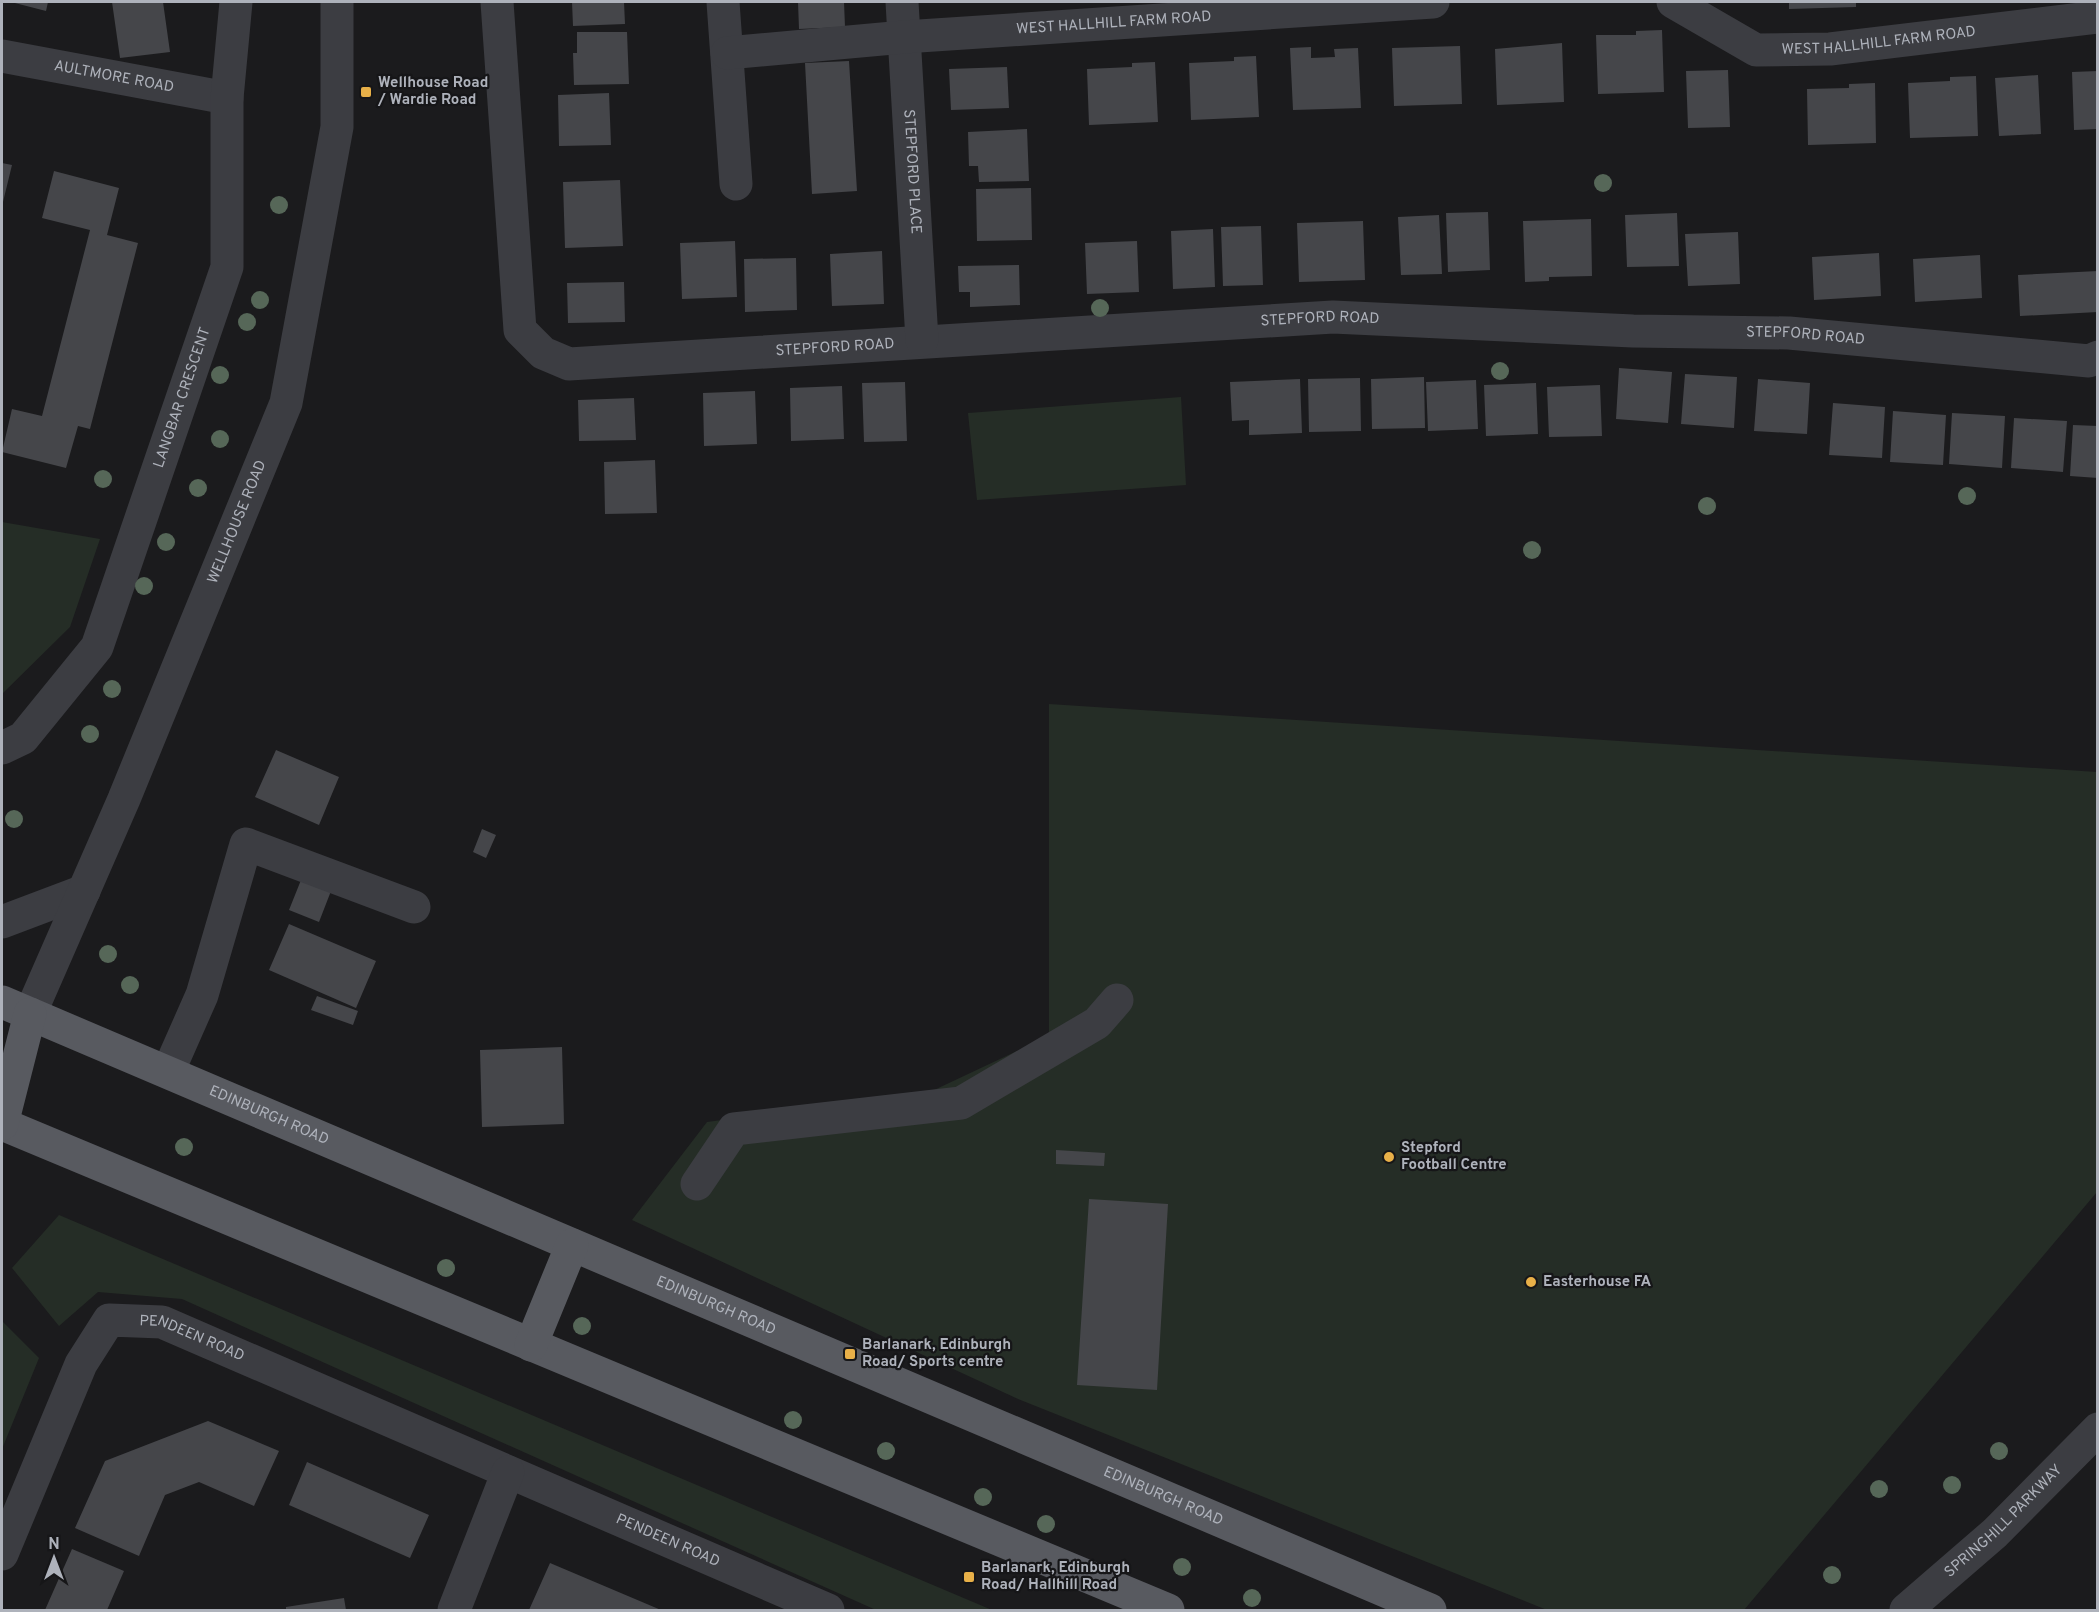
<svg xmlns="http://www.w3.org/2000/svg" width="2099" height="1612" font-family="Overpass,sans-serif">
	<rect width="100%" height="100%" fill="#1b1b1d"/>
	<path fill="#252d26" d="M 1181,397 L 1186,485 L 977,500 L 968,413 Z
		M 2,522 L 100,539 L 70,627 L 2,694 Z
		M 1049,704 L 2097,772 L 2097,1192 L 1744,1610 L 1547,1610 L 1018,1399 L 632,1220 L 707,1122 L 932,1091 L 1049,1036 Z
		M 59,1215 L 992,1610 L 876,1610 L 182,1299 L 98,1292 L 59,1326 L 12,1268 Z
		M 2,1321 L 39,1358 L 2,1449 Z"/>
	<path fill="#45464a" d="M 11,2 L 48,2 L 46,11 Z
		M 112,2 L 163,2 L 170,52 L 120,58 Z
		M 572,2 L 624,2 L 625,24 L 573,26 Z
		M 798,2 L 844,2 L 845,27 L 799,29 Z
		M 1789,2 L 1856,2 L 1856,7 L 1789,9 Z
		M 1662,30 L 1664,92 L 1598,94 L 1596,35 L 1636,35 L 1636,31 Z
		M 577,32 L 627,32 L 629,84 L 574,85 L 573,53 L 577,53 Z
		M 1562,43 L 1564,102 L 1497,105 L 1495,49 Z
		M 1460,46 L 1462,104 L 1394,106 L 1392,48 Z
		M 1311,47 L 1311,58 L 1335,57 L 1334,49 L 1358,48 L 1361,108 L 1293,110 L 1290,48 Z
		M 1256,56 L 1259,117 L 1191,120 L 1189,63 L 1234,61 L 1234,57 Z
		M 849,61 L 857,191 L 812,194 L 805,63 Z
		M 1155,62 L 1158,122 L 1089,125 L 1087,69 L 1132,67 L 1132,63 Z
		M 1007,67 L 1009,108 L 951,110 L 949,69 Z
		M 1728,70 L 1730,127 L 1688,128 L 1686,71 Z
		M 2098,71 L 2098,129 L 2074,130 L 2072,72 Z
		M 2038,75 L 2041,134 L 1999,136 L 1995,78 Z
		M 1976,76 L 1978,136 L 1910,138 L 1908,83 L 1950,81 L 1950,77 Z
		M 1875,83 L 1876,143 L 1808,145 L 1807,89 L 1849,88 L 1849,84 Z
		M 609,93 L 611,145 L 559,146 L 558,95 Z
		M 1027,129 L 1029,181 L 979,182 L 978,166 L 969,166 L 968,132 Z
		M 2,163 L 12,165 L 2,206 Z
		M 54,171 L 119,188 L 107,235 L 138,243 L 90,429 L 78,426 L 66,468 L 2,452 L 12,409 L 42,416 L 90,230 L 42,218 Z
		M 620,180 L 623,246 L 565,248 L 563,182 Z
		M 1031,188 L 1032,240 L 977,241 L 976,189 Z
		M 1488,212 L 1490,270 L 1448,272 L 1446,213 Z
		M 1677,213 L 1679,266 L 1627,267 L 1625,215 Z
		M 1439,215 L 1442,274 L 1401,275 L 1398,217 Z
		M 1591,219 L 1592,276 L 1549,277 L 1549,281 L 1525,282 L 1523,221 Z
		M 1363,221 L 1365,280 L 1299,282 L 1297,223 Z
		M 1261,226 L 1263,285 L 1223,286 L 1221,227 Z
		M 1213,229 L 1215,287 L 1173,289 L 1171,231 Z
		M 1738,232 L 1740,284 L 1688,286 L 1685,234 Z
		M 735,241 L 737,297 L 682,299 L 680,243 Z
		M 1137,241 L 1139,292 L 1087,294 L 1085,243 Z
		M 882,251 L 884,304 L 832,306 L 830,254 Z
		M 1879,253 L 1881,296 L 1814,300 L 1812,257 Z
		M 1980,255 L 1982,298 L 1915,302 L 1913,259 Z
		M 796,258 L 797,310 L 745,312 L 744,259 Z
		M 1019,265 L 1020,305 L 970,307 L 970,292 L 959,292 L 958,266 Z
		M 2098,271 L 2098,312 L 2020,316 L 2018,275 Z
		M 624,282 L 625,322 L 568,323 L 567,283 Z
		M 1619,368 L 1672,372 L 1668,423 L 1616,419 Z
		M 1685,374 L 1737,377 L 1734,428 L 1681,424 Z
		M 1424,377 L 1425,428 L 1372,429 L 1371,379 Z
		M 1360,378 L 1361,431 L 1309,432 L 1308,379 Z
		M 1300,379 L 1302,433 L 1249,435 L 1249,420 L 1232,421 L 1230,382 Z
		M 1758,379 L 1810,383 L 1807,434 L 1754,431 Z
		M 1476,380 L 1478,429 L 1428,431 L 1426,382 Z
		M 905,382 L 907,441 L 864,442 L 862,383 Z
		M 1536,383 L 1538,434 L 1486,436 L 1484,385 Z
		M 1600,385 L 1602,436 L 1549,437 L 1547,387 Z
		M 842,386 L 844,439 L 791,441 L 790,388 Z
		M 755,391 L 757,444 L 704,446 L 703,393 Z
		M 634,398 L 636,440 L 579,441 L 578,400 Z
		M 1833,403 L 1885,407 L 1882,458 L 1829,455 Z
		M 1893,411 L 1946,415 L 1943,465 L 1890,462 Z
		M 1952,413 L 2005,416 L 2002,468 L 1949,464 Z
		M 2014,418 L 2067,421 L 2063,472 L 2011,468 Z
		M 2073,425 L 2098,426 L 2098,478 L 2070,476 Z
		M 655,460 L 657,513 L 605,514 L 604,462 Z
		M 276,750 L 339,777 L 319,825 L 255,797 Z
		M 482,829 L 496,835 L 486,858 L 473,852 Z
		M 301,880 L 331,891 L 319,922 L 289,910 Z
		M 289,924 L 376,961 L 356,1008 L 269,970 Z
		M 317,996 L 358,1011 L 353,1025 L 311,1010 Z
		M 562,1047 L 564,1124 L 482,1127 L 480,1050 Z
		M 1056,1150 L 1105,1153 L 1104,1166 L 1056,1164 Z
		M 1089,1199 L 1168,1204 L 1157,1390 L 1077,1385 Z
		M 208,1421 L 279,1451 L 254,1506 L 199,1482 L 165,1495 L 139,1556 L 75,1528 L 105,1461 Z
		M 307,1462 L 429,1515 L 410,1558 L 289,1505 Z
		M 72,1549 L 124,1571 L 107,1610 L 45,1610 Z
		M 550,1563 L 661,1610 L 529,1610 Z
		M 344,1598 L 346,1610 L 286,1610 L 286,1607 Z"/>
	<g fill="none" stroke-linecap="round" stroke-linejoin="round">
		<g stroke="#3c3d42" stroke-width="33">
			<path id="s1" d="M 497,2 L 520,330 L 543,353 L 569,364 L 1333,317 L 1633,331 L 1789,333 L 2089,361 L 2098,357"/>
			<path d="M 723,2 L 736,184"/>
			<path id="s2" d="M 902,2 L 922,340"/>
			<path id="s3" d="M 1673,2 L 1756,50 L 1830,49 L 2098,17"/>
			<path id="s4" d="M 727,53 L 904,37 L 1433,2"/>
			<path id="s5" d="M 2,56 L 227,98"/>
			<path id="s6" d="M 2,748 L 23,738 L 97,647 L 227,267 L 227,98 L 236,2"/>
			<path d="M 2,922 L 84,891"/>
			<path id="s7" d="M 30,1014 L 124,799 L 286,403 L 337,127 L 337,2"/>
			<path d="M 168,1072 L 202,995 L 246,844 L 414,907"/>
			<path d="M 697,1184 L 734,1129 L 961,1103 L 1097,1023 L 1117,1000"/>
			<path id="s8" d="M 2,1554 L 81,1364 L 109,1320 L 162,1322 L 828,1610"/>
			<path d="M 454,1610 L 508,1472"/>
			<path id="s9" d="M 1906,1610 L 1995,1533 L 2098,1429"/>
		</g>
		<g stroke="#585a60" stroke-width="33">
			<path id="s10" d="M 2,1002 L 1430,1610"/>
			<path d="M 2,1124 L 1168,1610"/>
			<path d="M 2,1124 L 30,1014"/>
			<path d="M 531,1345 L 572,1245"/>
		</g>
	</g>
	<g fill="#566758">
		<circle cx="1603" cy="183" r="9"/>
		<circle cx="279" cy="205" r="9"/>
		<circle cx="260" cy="300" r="9"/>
		<circle cx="1100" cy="308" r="9"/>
		<circle cx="247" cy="322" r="9"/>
		<circle cx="1500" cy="371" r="9"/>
		<circle cx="220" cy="375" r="9"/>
		<circle cx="220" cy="439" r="9"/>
		<circle cx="103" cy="479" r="9"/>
		<circle cx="198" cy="488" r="9"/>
		<circle cx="1967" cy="496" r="9"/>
		<circle cx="1707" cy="506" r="9"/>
		<circle cx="166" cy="542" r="9"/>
		<circle cx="1532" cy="550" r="9"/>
		<circle cx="144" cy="586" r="9"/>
		<circle cx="112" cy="689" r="9"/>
		<circle cx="90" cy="734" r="9"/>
		<circle cx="14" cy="819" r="9"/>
		<circle cx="108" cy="954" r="9"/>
		<circle cx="130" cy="985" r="9"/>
		<circle cx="184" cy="1147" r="9"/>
		<circle cx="446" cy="1268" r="9"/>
		<circle cx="582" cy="1326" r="9"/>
		<circle cx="793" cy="1420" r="9"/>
		<circle cx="886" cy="1451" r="9"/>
		<circle cx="1999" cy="1451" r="9"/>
		<circle cx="1952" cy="1485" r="9"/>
		<circle cx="1879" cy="1489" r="9"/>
		<circle cx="983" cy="1497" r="9"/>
		<circle cx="1046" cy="1524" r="9"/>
		<circle cx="1182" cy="1567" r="9"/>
		<circle cx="1832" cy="1575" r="9"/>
		<circle cx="1252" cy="1598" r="9"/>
	</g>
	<g fill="#e8b048" stroke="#161618" stroke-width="2">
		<rect x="360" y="86" width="12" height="12" rx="3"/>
		<circle cx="1389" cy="1157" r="6"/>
		<circle cx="1531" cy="1282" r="6"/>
		<rect x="844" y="1348" width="12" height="12" rx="3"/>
		<rect x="963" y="1571" width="12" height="12" rx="3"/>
	</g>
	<g text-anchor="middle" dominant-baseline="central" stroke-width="4.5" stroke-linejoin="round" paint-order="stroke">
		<g font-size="15" fill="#aeb2bb" stroke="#161618">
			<text stroke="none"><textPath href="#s4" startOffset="388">WEST HALLHILL FARM ROAD</textPath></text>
			<text stroke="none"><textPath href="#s3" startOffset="219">WEST HALLHILL FARM ROAD</textPath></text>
			<text stroke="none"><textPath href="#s5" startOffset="114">AULTMORE ROAD</textPath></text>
			<text stroke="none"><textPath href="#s2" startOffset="170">STEPFORD PLACE</textPath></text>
			<text stroke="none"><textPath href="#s1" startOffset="1142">STEPFORD ROAD</textPath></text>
			<text stroke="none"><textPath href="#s1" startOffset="1628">STEPFORD ROAD</textPath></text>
			<text stroke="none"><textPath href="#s1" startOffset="656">STEPFORD ROAD</textPath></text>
			<text stroke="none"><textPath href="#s6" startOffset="404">LANGBAR CRESCENT</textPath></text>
			<text stroke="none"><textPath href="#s7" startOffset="534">WELLHOUSE ROAD</textPath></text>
			<text stroke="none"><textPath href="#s10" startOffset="290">EDINBURGH ROAD</textPath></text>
			<text stroke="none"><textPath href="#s10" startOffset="776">EDINBURGH ROAD</textPath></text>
			<text stroke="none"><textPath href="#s8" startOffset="344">PENDEEN ROAD</textPath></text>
			<text stroke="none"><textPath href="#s10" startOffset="1262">EDINBURGH ROAD</textPath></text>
			<text stroke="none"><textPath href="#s9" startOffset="132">SPRINGHILL PARKWAY</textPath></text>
			<text stroke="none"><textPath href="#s8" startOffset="862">PENDEEN ROAD</textPath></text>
		</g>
		<g font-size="15" font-weight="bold" fill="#aeb2bb" stroke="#161618" text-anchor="start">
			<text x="378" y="83">Wellhouse Road<tspan x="378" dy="17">/ Wardie Road</tspan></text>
			<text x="1401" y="1148">Stepford<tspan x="1401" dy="17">Football Centre</tspan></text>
			<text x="1543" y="1282">Easterhouse FA</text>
			<text x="862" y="1345">Barlanark, Edinburgh<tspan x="862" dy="17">Road/ Sports centre</tspan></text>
			<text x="981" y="1568">Barlanark, Edinburgh<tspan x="981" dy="17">Road/ Hallhill Road</tspan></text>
		</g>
	</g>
	<rect width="2099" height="1612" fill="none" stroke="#aeb2bb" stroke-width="6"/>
	<g transform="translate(54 1558)" stroke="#161618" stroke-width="4.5" paint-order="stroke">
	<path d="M0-4.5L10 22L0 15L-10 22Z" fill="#aeb2bb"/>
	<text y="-9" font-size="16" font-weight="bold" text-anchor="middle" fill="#aeb2bb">N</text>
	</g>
</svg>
